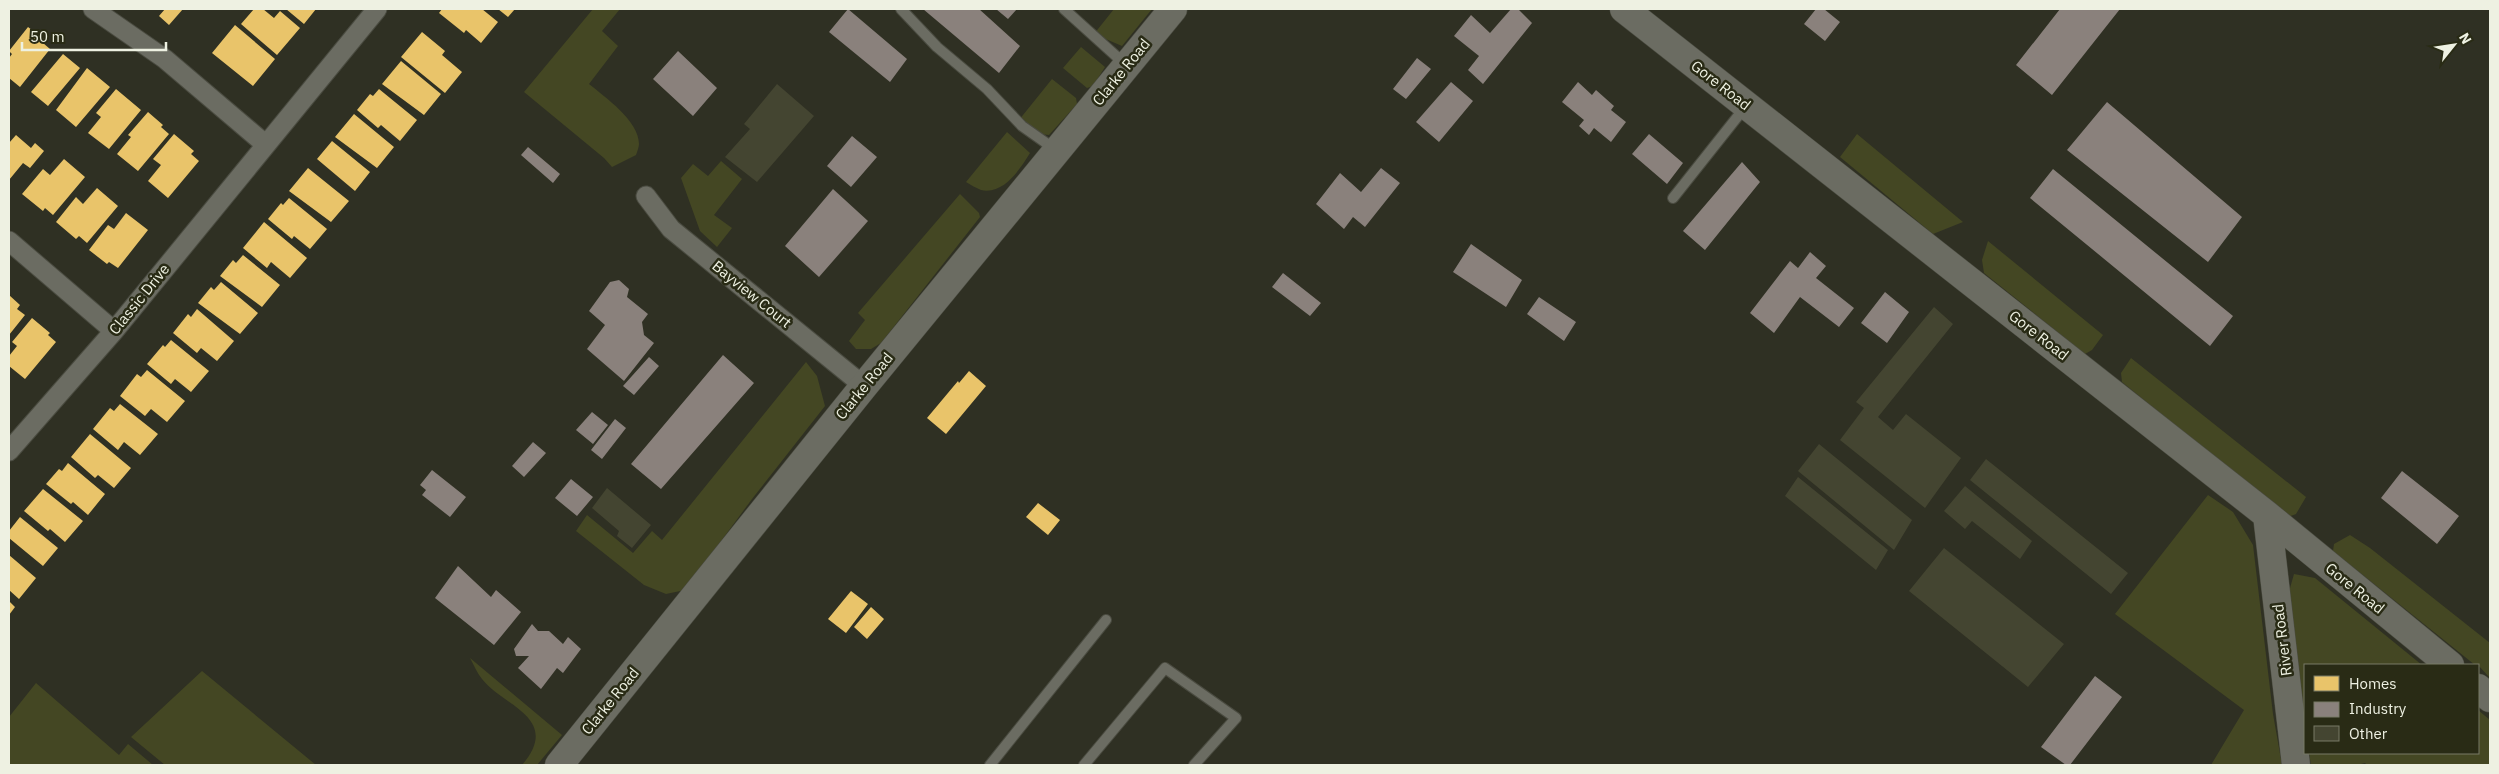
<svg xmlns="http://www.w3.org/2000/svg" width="2499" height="774" font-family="'IBM Plex Sans',sans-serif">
	<rect width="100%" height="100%" fill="#2f3023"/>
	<path fill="#444723" d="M 593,9 L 620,9 L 602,31 L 618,46 L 589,84 C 605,97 639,121 639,144 C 639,147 637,152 636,155 L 612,167 L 604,158 L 524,92 Z
		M 1114,9 L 1152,9 L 1122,46 L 1094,34 Z
		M 1081,47 L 1105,67 L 1093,86 L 1087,88 L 1063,68 Z
		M 1052,79 L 1076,98 L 1077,104 L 1049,135 L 1039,134 L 1019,120 Z
		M 1007,132 L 1030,153 C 1020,169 1004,195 981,190 C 976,188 971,185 966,182 Z
		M 1857,134 L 1963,222 L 1933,234 L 1840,157 Z
		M 721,161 L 742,179 L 714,215 L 732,228 L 717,247 L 700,231 L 681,178 L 693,164 L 708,176 Z
		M 960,194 L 979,213 L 980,217 L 881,343 L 871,349 L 856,349 L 849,341 L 865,320 L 858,313 Z
		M 1988,241 L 2103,335 L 2092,350 L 2085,354 L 1984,273 L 1982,260 Z
		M 2131,358 L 2306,497 L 2296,514 L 2288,517 L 2122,382 L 2121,373 Z
		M 806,362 L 817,376 L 825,406 L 752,499 L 685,590 L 666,594 L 644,585 L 576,531 L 587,515 L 633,553 L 652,531 L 662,540 Z
		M 2208,495 L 2233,512 L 2253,545 L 2273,714 L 2282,765 L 2211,765 L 2244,710 L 2115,614 Z
		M 2350,535 L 2370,548 L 2490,643 L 2490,678 L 2478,665 L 2475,665 L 2333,551 L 2334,544 Z
		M 2294,574 L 2315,578 L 2422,665 L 2305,665 L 2305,723 L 2288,595 Z
		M 470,658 L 562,735 L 537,765 L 522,765 C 562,718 504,707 482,679 C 477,673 474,665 470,658 Z
		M 202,671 L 316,765 L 165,765 L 131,737 Z
		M 36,683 L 119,755 L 128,744 L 153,765 L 9,765 L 9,717 Z
		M 2478,710 L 2490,720 L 2490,765 L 2367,765 L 2365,763 L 2357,765 L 2311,765 L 2309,753 L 2478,753 Z"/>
	<path fill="#e9c46a" d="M 165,9 L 183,9 L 169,25 L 159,16 Z
		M 254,9 L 263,9 L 274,18 L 280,11 L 300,28 L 277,55 L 241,24 Z
		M 286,9 L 316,9 L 304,24 Z
		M 442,9 L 482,9 L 498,22 L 481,43 L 466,30 L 464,33 L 439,13 Z
		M 498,9 L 515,9 L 508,17 Z
		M 235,25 L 275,59 L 253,86 L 212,53 Z
		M 28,27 L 45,40 L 43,43 L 50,49 L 20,87 L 9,78 L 9,58 L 12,54 L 9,51 Z
		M 422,32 L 445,51 L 442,55 L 462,72 L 445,93 L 401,57 Z
		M 63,54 L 80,68 L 48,106 L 31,92 Z
		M 401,61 L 441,94 L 424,115 L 382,84 Z
		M 87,68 L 110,87 L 76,127 L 56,110 Z
		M 116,89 L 141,110 L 109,149 L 88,133 L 101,117 L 96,113 Z
		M 379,89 L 417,120 L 400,141 L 381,125 L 378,128 L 357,110 L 370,94 L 373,96 Z
		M 148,112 L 163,125 L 161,127 L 169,134 L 138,171 L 117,154 L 131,137 L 128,135 Z
		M 354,114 L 394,147 L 377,168 L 335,137 Z
		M 174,134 L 194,151 L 191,154 L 199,161 L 168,198 L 148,181 L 161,165 L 153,159 Z
		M 16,135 L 31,148 L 35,143 L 44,151 L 30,168 L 23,163 L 9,180 L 9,143 Z
		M 332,141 L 370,172 L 355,191 L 317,159 Z
		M 64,159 L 85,177 L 53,215 L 45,208 L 43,211 L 22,194 L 43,169 L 50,175 Z
		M 308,168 L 349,201 L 331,222 L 289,191 Z
		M 97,188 L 118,206 L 87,243 L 79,236 L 76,239 L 56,222 L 76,197 L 83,204 Z
		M 289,198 L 327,229 L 310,249 L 294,236 L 292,239 L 268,219 L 281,203 L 283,205 Z
		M 126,213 L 148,230 L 118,268 L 109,262 L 107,264 L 89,250 L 108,225 L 114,229 Z
		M 264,222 L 307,258 L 290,278 L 271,262 L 267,268 L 243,248 Z
		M 243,255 L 280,285 L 262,307 L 220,276 L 233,260 L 236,263 Z
		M 221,282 L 258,313 L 240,334 L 198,303 L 211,287 L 214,290 Z
		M 9,295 L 20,305 L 17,309 L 25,315 L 9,335 Z
		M 197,309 L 234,341 L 217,361 L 201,348 L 197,353 L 173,333 L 188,314 L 191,317 Z
		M 32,318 L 50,333 L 48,335 L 56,342 L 25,379 L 9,366 L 9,356 L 17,346 L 12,342 Z
		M 171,340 L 209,371 L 191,392 L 175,379 L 171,384 L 147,364 L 163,345 L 165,347 Z
		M 147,370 L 185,401 L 167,422 L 151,409 L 145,416 L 120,396 L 137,374 L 141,377 Z
		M 969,371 L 986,386 L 946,434 L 927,418 L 958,381 L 959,383 Z
		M 120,404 L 158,434 L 140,455 L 124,442 L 118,450 L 93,429 L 110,408 L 114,411 Z
		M 90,434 L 131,468 L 114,488 L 98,475 L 95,478 L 71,457 Z
		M 68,463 L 105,494 L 88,515 L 73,502 L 71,504 L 46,484 L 59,469 L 62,471 Z
		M 43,489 L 83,521 L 65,542 L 50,529 L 48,531 L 24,511 Z
		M 1038,503 L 1060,520 L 1048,535 L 1026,517 Z
		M 20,517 L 58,548 L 43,566 L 9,538 L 9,531 Z
		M 9,555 L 36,578 L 19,599 L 9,590 Z
		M 851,591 L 868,604 L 846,633 L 828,619 Z
		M 9,601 L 15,607 L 9,615 Z
		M 871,607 L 884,619 L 867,639 L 854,627 Z"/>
	<path fill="#8a817c" d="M 848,9 L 907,59 L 890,82 L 829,32 Z
		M 923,9 L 979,9 L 1020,46 L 999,73 Z
		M 996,9 L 1017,9 L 1008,19 Z
		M 1511,9 L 1518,9 L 1532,23 L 1483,84 L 1468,70 L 1479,56 L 1454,36 L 1471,15 L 1490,33 Z
		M 1816,9 L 1824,9 L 1840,22 L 1825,41 L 1804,24 Z
		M 2060,9 L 2120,9 L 2052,95 L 2016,65 Z
		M 678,51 L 717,88 L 693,116 L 653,79 Z
		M 1417,58 L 1431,69 L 1406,99 L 1393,89 Z
		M 1451,82 L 1473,101 L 1439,142 L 1416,122 Z
		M 1578,82 L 1592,95 L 1596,90 L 1614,106 L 1611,110 L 1626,122 L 1611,142 L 1594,128 L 1589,135 L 1579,126 L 1584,120 L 1562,102 Z
		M 2107,102 L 2242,217 L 2208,262 L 2067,150 Z
		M 1649,134 L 1683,163 L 1667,184 L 1632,154 Z
		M 852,136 L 877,157 L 851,187 L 827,166 Z
		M 528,147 L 560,174 L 553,183 L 521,155 Z
		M 1742,162 L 1760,182 L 1705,250 L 1683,231 Z
		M 1381,168 L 1400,183 L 1365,227 L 1353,217 L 1344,229 L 1316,204 L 1340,173 L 1361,192 Z
		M 2053,169 L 2233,316 L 2210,346 L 2030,198 Z
		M 833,189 L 868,221 L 819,277 L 785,246 Z
		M 1471,244 L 1522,280 L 1506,307 L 1453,272 Z
		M 1810,252 L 1826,266 L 1816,278 L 1854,308 L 1839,327 L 1800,297 L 1774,333 L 1750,313 L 1790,261 L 1798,268 Z
		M 1283,273 L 1321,303 L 1310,316 L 1272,287 Z
		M 619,280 L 629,289 L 627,297 L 648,314 L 642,322 L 644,335 L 654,343 L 624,381 L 587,349 L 605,325 L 589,311 L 610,282 Z
		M 1885,292 L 1909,312 L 1887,343 L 1861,323 Z
		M 1539,297 L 1576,322 L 1564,341 L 1527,314 Z
		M 723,355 L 754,383 L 661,489 L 631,464 Z
		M 649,357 L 659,366 L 634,395 L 623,386 Z
		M 592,412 L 608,425 L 593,444 L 576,430 Z
		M 615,419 L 626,428 L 602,459 L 591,450 Z
		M 533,442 L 546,453 L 524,477 L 512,466 Z
		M 432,470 L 466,497 L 450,517 L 422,495 L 426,490 L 420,485 Z
		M 2402,471 L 2459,516 L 2437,544 L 2381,498 Z
		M 571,479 L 593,497 L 577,516 L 555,498 Z
		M 458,566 L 491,597 L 496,590 L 521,612 L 494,645 L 435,598 Z
		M 532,624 L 538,631 L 549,631 L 563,644 L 568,637 L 581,649 L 563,673 L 557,668 L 541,689 L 518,668 L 529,656 L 516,656 L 514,649 Z
		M 2095,676 L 2122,697 L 2070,765 L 2066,765 L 2041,747 Z"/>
	<path fill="#444531" d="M 777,84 L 814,116 L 757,182 L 725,157 L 750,129 L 744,124 Z
		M 1934,307 L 1953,324 L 1878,417 L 1893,430 L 1906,414 L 1961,458 L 1925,508 L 1840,440 L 1864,408 L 1856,402 Z
		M 1819,444 L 1912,520 L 1894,550 L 1798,471 Z
		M 1986,459 L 2128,573 L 2111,594 L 1970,480 Z
		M 1798,477 L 1888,550 L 1876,570 L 1785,496 Z
		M 1965,486 L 2032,541 L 2020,559 L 1972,521 L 1965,529 L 1944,511 Z
		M 607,488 L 651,525 L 632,548 L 617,536 L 619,531 L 592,508 Z
		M 1944,548 L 2064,644 L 2028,687 L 1909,591 Z"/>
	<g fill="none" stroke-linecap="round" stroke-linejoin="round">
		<g stroke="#4a4b40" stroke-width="12">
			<path id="lane" d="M 901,9 L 937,47 L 987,89 L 1022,126 L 1056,150
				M 1064,9 L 1126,65
				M 1673,198 L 1746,106
				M 990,765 L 1106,620
				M 1084,765 L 1165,668 L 1236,718 L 1194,765"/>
		</g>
		<g stroke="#4a4b40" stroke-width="21">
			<path id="street" d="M 93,9 L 165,59 L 265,144
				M 646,196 L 671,229 L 864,386
				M 9,241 L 114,331
				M 9,451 L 114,331 L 377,9"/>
		</g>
		<g stroke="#4a4b40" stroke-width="29">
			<path id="secondary" d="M 1624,9 L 2267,515 L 2450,665
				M 2267,515 L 2296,765
				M 2478,688 L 2490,698
				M 559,765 L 864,386 L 1173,9"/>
		</g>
		<use href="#lane" stroke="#6b6c62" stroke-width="10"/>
		<use href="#street" stroke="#6b6c62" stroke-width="19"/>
		<use href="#secondary" stroke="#6b6c62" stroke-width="28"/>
	</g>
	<g text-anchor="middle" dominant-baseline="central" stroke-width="5" stroke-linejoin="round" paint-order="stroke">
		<g font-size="15" fill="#eef1e2" stroke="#292b15">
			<text transform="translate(1121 72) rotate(-51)">Clarke Road</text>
			<text transform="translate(1721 85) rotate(38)">Gore Road</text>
			<text transform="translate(752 294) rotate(39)">Bayview Court</text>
			<text transform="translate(139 299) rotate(-51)">Classic Drive</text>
			<text transform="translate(2039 335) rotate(38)">Gore Road</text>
			<text transform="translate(864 386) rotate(-51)">Clarke Road</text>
			<text transform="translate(2355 588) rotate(39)">Gore Road</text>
			<text transform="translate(2282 640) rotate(-97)">River Road</text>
			<text transform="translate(610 701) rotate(-51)">Clarke Road</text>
		</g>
	</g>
	<rect width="2499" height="774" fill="none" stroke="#eef1e2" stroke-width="20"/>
	<rect x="2304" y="664" width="175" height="90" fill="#292b15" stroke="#787a67"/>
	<rect x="2314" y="676" width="25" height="15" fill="#e9c46a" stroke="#787a67"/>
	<text x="2349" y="689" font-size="15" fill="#eef1e2">Homes</text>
	<rect x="2314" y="702" width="25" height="15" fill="#8a817c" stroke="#787a67"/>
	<text x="2349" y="714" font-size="15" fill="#eef1e2">Industry</text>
	<rect x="2314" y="726" width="25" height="15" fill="#444531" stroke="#787a67"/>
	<text x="2349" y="739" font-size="15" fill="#eef1e2">Other</text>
	<g transform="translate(2454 45) rotate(60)" stroke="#292b15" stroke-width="4" paint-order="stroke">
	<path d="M0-4L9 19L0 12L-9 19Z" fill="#eef1e2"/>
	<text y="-8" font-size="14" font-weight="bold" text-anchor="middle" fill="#eef1e2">N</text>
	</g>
	<path d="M22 42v8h144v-8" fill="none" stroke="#eef1e2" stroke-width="2.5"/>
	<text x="30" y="42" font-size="15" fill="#eef1e2" stroke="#292b15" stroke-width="4" paint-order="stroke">50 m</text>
</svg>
